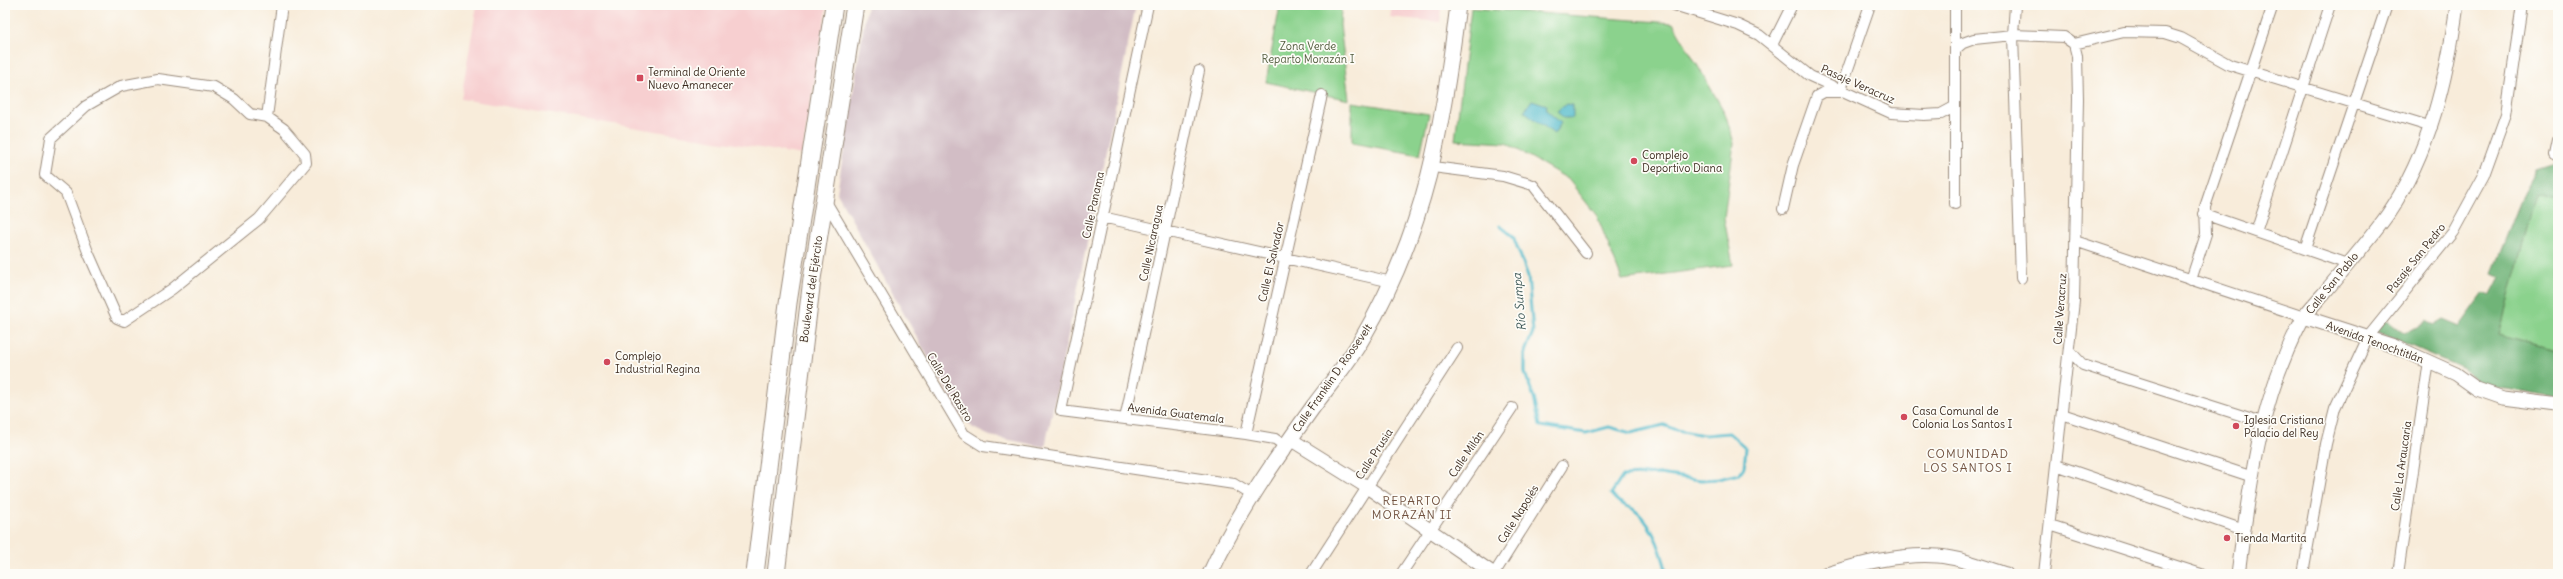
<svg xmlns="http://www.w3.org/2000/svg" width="2563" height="579" font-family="Delius,sans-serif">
	<rect width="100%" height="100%" fill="#fdfcf7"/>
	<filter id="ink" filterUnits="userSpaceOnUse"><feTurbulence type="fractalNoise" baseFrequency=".025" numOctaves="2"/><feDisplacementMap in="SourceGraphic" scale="8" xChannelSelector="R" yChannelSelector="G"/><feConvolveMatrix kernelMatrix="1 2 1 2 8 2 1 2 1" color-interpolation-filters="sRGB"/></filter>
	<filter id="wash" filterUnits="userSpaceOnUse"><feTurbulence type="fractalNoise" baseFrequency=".012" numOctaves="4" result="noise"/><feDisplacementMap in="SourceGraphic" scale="16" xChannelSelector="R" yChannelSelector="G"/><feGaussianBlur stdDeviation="0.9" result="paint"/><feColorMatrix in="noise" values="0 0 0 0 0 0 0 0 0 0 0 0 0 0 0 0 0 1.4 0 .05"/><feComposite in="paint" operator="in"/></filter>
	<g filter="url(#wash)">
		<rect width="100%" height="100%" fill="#f8ecda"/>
		<path fill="#f7cfd0" d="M 477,5 L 827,5 L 802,155 L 461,99 Z
			M 1391,5 L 1442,5 L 1440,22 L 1389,17 Z"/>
		<path fill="#d2bdc5" d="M 867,5 L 1136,5 L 1045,447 L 990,436 L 973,428 L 959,413 L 837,193 Z"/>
		<path fill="#8bd28d" stroke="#637e56" d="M 1280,5 L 1346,5 L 1341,9 L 1340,25 L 1349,100 L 1266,82 Z
			M 1471,8 L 1673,23 L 1725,113 L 1734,143 L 1724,218 L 1733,265 L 1622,280 L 1597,216 L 1568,179 L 1506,143 L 1455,140 Z
			M 1352,102 L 1429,114 L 1420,155 L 1352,143 Z
			M 2536,194 L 2558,200 L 2558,350 L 2499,334 Z"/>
		<path fill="#70b478" stroke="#566f4b" d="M 2553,165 L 2558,166 L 2558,200 L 2536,194 L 2499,334 L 2558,350 L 2558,398 L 2494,387 L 2477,380 L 2462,368 L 2376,331 L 2384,320 L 2404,332 L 2418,327 L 2427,320 L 2433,325 L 2443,319 L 2460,326 L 2484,293 L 2491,296 L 2501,277 L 2492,273 L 2523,195 L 2537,170 Z"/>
		<path fill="#4fbacb" stroke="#457274" d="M 1532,100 L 1547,105 L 1546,110 L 1561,123 L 1554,134 L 1524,111 Z
			M 1566,104 L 1573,105 L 1573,118 L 1563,118 L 1557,111 Z"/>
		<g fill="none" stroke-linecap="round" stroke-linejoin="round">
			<path stroke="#4fbacb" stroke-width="3" d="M 1500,226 L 1513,236 L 1528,276 L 1533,332 L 1525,352 L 1525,373 L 1534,398 L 1540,426 L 1586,433 L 1609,427 L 1631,433 L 1664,425 L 1677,430 L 1704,435 L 1729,433 L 1746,448 L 1744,467 L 1739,474 L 1718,479 L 1701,480 L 1659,474 L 1623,476 L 1611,494 C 1620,505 1622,503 1633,509 C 1653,523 1662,552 1667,574"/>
		</g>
	</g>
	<g filter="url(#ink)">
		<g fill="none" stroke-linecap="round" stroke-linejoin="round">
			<g stroke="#9a8b7c" stroke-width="12">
				<path id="minor" d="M 1148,5 L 1061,411 L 1246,434 L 1275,439 L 1285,446
					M 1674,5 L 1738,25 L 1759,35 L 1810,76 L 1891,113 L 1924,115 L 1941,114 L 1954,107
					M 2015,5 L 2013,35 L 2021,278
					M 2074,44 L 2124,32 L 2165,33 L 2181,38 L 2230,65 L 2432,127
					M 1772,45 L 1792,5
					M 1957,48 L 1963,43 L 1974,39 L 2013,35 L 2064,37 L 2074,44
					M 158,79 L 214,87 L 234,99 L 250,114 L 267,117 L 284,129 L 305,154 L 306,163 L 259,219 L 172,289 L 124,321 L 117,318 L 88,252 L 66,193 L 45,175 L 51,138 L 86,106 L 121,86 Z
					M 267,117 L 282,5
					M 2555,155 L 2558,141
					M 1433,167 L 1503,176 L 1533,185 L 1586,253
					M 825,200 L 964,434 L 983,446 L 1234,484 L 1252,495
					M 1955,204 L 1955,5
					M 1783,209 L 1793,165 L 1817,96 L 1824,92 L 1840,92 L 1870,5
					M 2204,214 L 2348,264
					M 1102,217 L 1392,282
					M 2256,232 L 2330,5
					M 2075,241 L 2304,317
					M 2305,249 L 2387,5
					M 2191,280 L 2206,234 L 2205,207 L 2273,5
					M 2069,350 L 2083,365 L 2262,422
					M 2062,414 L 2253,477
					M 1125,419 L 1199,71
					M 1246,434 L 1322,95
					M 2056,465 L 2244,530
					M 2050,525 L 2201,574
					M 1311,574 L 1457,348
					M 1401,574 L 1512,408
					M 1494,574 L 1562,466
					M 2044,574 L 2074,301 L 2078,99 L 2077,56 L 2074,44
					M 2303,574 L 2326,444 L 2335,408 L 2368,337 L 2453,232 L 2484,175 L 2506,114 L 2522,5
					M 2398,574 L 2429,361"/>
			</g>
			<g stroke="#9a8b7c" stroke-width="15">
				<path id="tertiary" d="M 2304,317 L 2394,346 L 2456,374 L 2477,389 L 2503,398 L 2558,405
					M 1290,439 L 1367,487 L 1494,574
					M 1827,574 C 1861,563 1902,553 1938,556 C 1961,558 1984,567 2006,574
					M 2238,574 C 2250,483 2259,400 2303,318 C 2309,309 2318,300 2325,292 C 2346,266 2369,241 2388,214 C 2430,152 2447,78 2457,5"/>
			</g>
			<g stroke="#9a8b7c" stroke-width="17">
				<path id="secondary" d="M 1210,574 C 1237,514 1275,460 1313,407 C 1330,384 1349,362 1363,337 C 1426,229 1443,127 1458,5"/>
			</g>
			<g stroke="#9a8b7c" stroke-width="19">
				<path id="trunk" d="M 755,574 L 788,303 L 834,5
					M 776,574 L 812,279 L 855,5"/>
			</g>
			<use href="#minor" stroke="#fff" stroke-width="10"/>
			<use href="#tertiary" stroke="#fff" stroke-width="13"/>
			<use href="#secondary" stroke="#fff" stroke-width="15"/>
			<use href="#trunk" stroke="#fff" stroke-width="17"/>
		</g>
	</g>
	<g fill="#d1495b" stroke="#fdfcf7" stroke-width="1.5">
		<rect x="636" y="74" width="8" height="8" rx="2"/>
		<circle cx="1634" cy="161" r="4"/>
		<circle cx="607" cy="362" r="4"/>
		<circle cx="1904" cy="417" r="4"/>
		<circle cx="2236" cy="426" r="4"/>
		<circle cx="2227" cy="538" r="4"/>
	</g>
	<g text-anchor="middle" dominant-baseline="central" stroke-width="3.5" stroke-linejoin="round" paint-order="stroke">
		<g font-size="11" fill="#535c3f" stroke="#fdfcf7">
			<text x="1308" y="46">Zona Verde<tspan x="1308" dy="13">Reparto Morazán I</tspan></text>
		</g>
		<g font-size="11" fill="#3b2a1e" stroke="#fdfcf7" text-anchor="start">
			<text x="648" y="72">Terminal de Oriente<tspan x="648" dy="13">Nuevo Amanecer</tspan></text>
			<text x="1642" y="155">Complejo<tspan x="1642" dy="13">Deportivo Diana</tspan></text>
			<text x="615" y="356">Complejo<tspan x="615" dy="13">Industrial Regina</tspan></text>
			<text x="1912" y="411">Casa Comunal de<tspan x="1912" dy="13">Colonia Los Santos I</tspan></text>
			<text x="2244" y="420">Iglesia Cristiana<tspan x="2244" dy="13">Palacio del Rey</tspan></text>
			<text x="2235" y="538">Tienda Martita</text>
		</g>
		<g font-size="11" fill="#3b2a1e" stroke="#fdfcf7">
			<text transform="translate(1858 84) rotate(24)">Pasaje Veracruz</text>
			<text transform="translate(1093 205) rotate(-78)">Calle Panama</text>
			<text transform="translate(1151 243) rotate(-78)">Calle Nicaragua</text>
			<text transform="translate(2416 258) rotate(-51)">Pasaje San Pedro</text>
			<text transform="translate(1271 262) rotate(-77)">Calle El Salvador</text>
			<text transform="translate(2332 283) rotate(-51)">Calle San Pablo</text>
			<text transform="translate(811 289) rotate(-82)">Boulevard del Ejército</text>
			<text transform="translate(2060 309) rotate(-86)">Calle Veracruz</text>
			<text transform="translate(2375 342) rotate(20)">Avenida Tenochtitlán</text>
			<text transform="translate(1332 378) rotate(-55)">Calle Franklin D. Roosevelt</text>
			<text transform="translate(950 387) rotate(59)">Calle Del Rastro</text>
			<text transform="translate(1176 413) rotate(7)">Avenida Guatemala</text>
			<text transform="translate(1374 454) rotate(-57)">Calle Prusia</text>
			<text transform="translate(1466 454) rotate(-56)">Calle Milán</text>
			<text transform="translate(2401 466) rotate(-82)">Calle La Araucaria</text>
			<text transform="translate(1518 514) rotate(-58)">Calle Napolés</text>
		</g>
		<g font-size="12" font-style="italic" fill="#425c5b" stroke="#fdfcf7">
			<text transform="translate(1519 302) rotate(-95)">Río Sumpa</text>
		</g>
		<g font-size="12" letter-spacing="1" fill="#725341" stroke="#fdfcf7">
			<text x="1968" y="453">COMUNIDAD<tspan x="1968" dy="14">LOS SANTOS I</tspan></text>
			<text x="1412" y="500">REPARTO<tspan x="1412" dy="14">MORAZÁN II</tspan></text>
		</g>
	</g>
	<rect width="2563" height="579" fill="none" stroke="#fdfcf7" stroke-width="20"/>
</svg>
